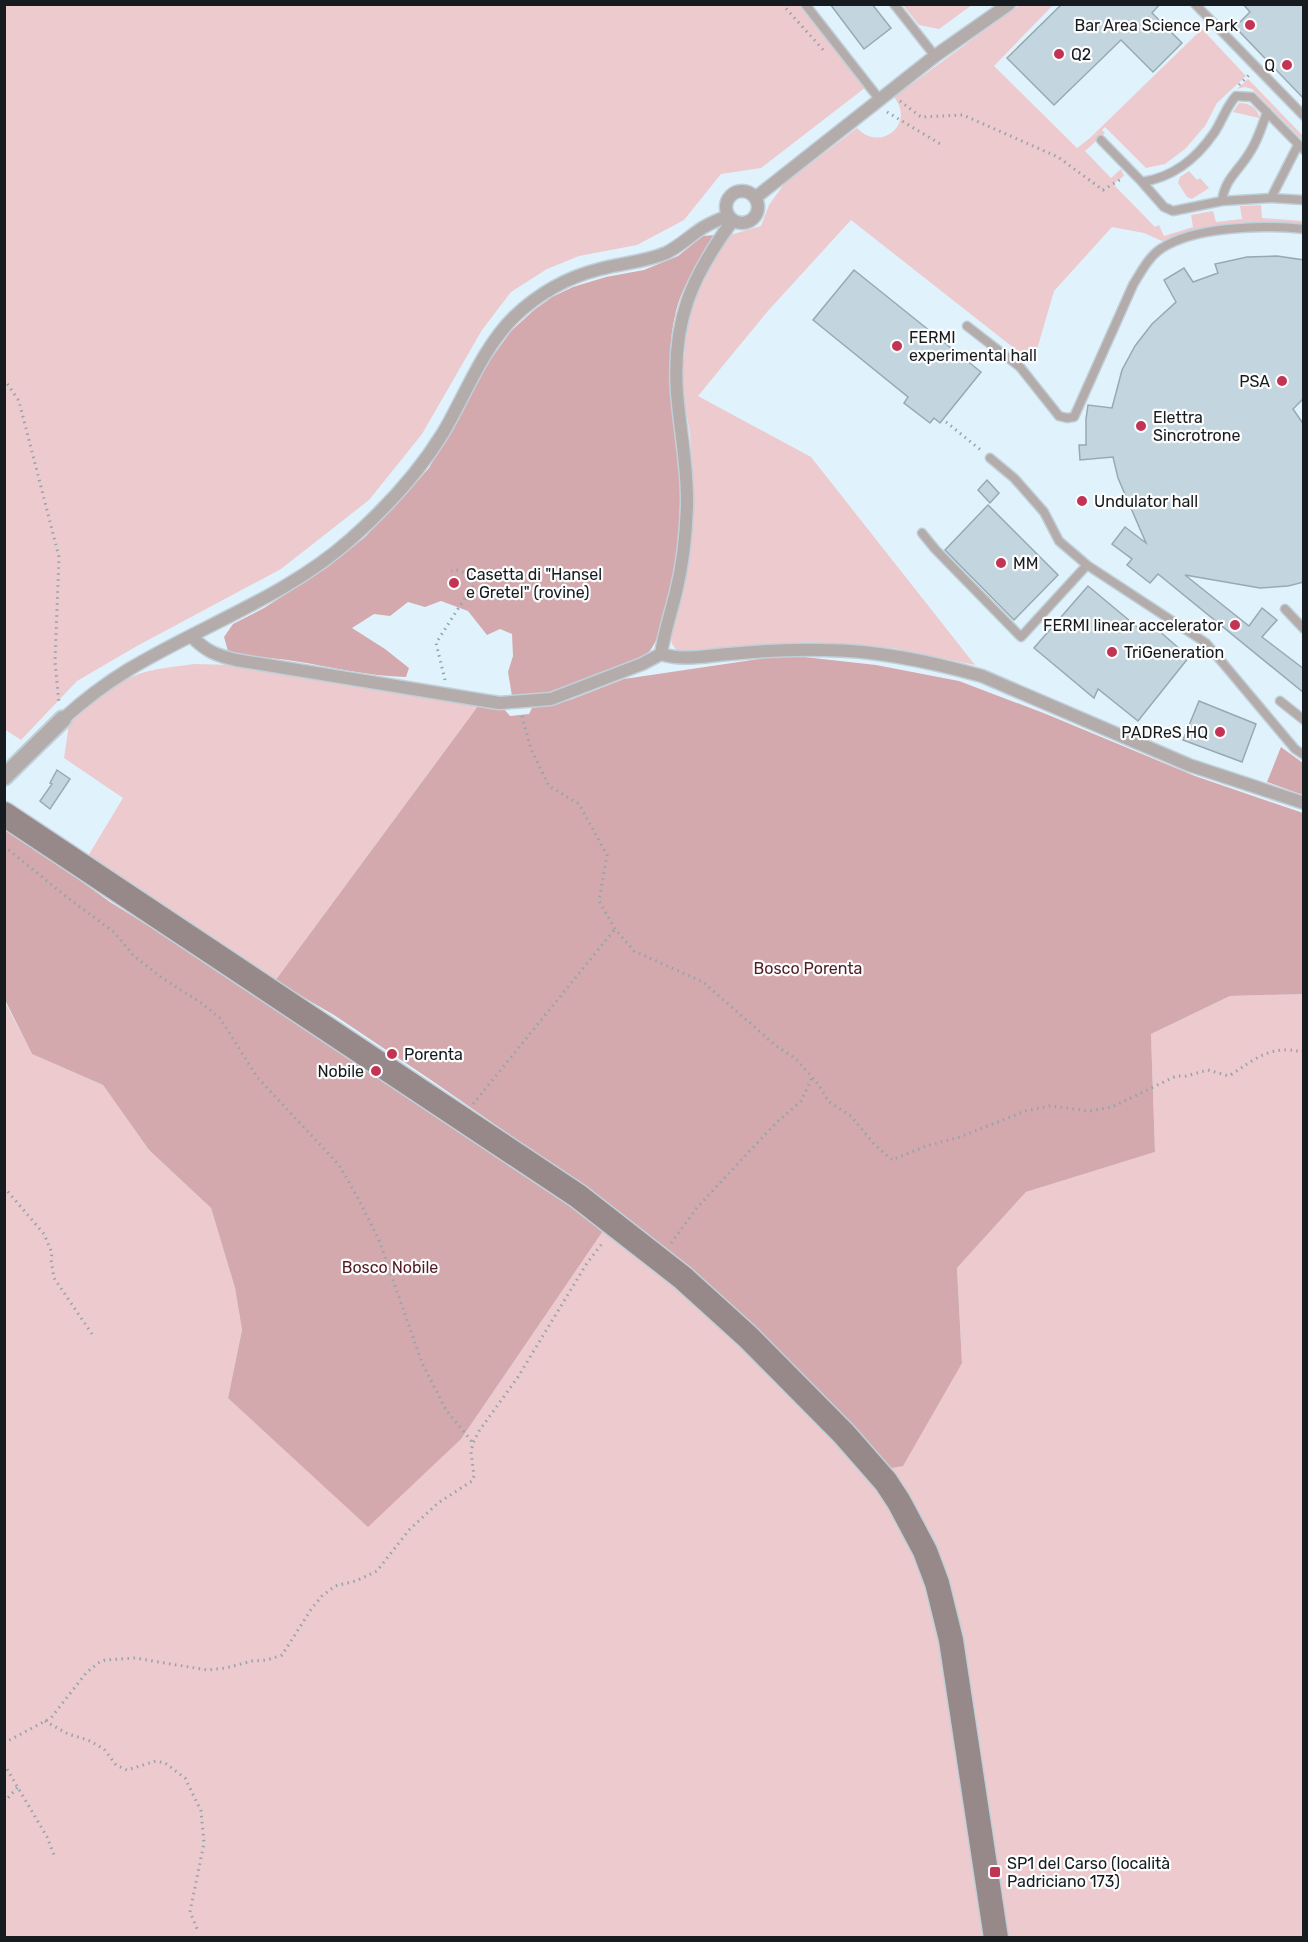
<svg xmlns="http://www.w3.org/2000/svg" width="1308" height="1942" font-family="Rubik,sans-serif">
	<rect width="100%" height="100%" fill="#e0f3fd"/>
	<path fill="#eccacd" d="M 4,5 L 799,5 L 866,87 L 761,168 L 721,174 L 684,220 L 637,245 L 579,256 L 547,269 L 511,292 L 482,330 L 422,434 L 369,500 L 281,569 L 137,646 L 77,681 L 21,740 L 4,729 Z
		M 903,5 L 972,5 L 939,29 L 919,25 Z
		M 1019,5 L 1053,5 L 994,66 L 1077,148 L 1090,138 L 1202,29 L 1246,76 L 1217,103 L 1205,126 L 1185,149 L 1165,164 L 1146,168 L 1105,127 L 1102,130 L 1105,133 L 1085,151 L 1111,178 L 1121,169 L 1124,176 L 1113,184 L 1155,227 L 1159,225 L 1164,236 L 1193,227 L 1191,215 L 1213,211 L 1216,222 L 1242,219 L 1240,206 L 1261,205 L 1262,218 L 1303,221 L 1303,224 C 1252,220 1210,221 1162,241 L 1144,233 L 1112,227 L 1054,291 L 1033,363 L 851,220 L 767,312 L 698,396 L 811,457 L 975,665 L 893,648 L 809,642 L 719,649 L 697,653 L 677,651 L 672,644 L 670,636 L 688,560 L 694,503 L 690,434 L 682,389 L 687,317 L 718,250 L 730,235 L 761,226 L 769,205 L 784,184 L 857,128 C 880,153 916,124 894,97 Z
		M 1248,79 L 1303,136 L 1303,141 L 1252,89 L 1245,87 L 1237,89 Z
		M 1239,103 C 1248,103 1255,106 1259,115 L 1259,118 L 1233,112 Z
		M 1189,171 L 1197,180 L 1200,178 L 1209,188 L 1192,199 L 1187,197 L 1178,183 L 1180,177 Z
		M 194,664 L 231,665 L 478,706 L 275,981 L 88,856 L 123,798 L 64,758 L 69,724 C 86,709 112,684 134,676 C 152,668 175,667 194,664 Z
		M 1303,994 L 1303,1937 L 1006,1937 L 968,1684 L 885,1469 L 962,1363 L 957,1268 L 1026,1192 L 1155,1152 L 1151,1034 L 1230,996 Z
		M 4,1000 L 32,1054 L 103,1085 L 149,1150 L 211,1208 L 235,1288 L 242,1330 L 228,1398 L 461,1439 L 605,1228 L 673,1282 L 737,1340 L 835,1438 L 885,1499 L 923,1572 L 936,1620 L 985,1937 L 5,1937 Z"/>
	<path fill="#d3a9ad" d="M 715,235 C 700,259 683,284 676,311 C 663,362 675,415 679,465 C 682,512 678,555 668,601 C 664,617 659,643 646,655 C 637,663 624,666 613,670 C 593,678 574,687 553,692 C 540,695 526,695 512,696 L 508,672 L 513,656 L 512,634 L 500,629 L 487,635 L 468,611 L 441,601 L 425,607 L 408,602 L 390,616 L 374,614 L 352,628 L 385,649 L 409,668 L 406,677 C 367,676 332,667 294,661 C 274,658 253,657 233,654 L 228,651 L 224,637 L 233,624 L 264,608 L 326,568 L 365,537 L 401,499 L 429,468 L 490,360 L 511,331 L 534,310 L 552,297 L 573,287 L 606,277 L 644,270 L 678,256 L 703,236 Z
		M 786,655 L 876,665 L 959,681 L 1046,714 L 1195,776 L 1303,813 L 1303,994 L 1230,996 L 1151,1034 L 1155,1152 L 1026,1192 L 957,1268 L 962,1363 L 903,1466 L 885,1469 L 702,1281 L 643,1230 L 583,1186 L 431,1080 L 334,1015 L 275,981 L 478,706 L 504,709 L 510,716 L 529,714 L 532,708 L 570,700 L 624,679 Z
		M 1281,747 L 1303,763 L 1303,795 L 1267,782 Z
		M 5,826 L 110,902 L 238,981 L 605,1228 L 461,1439 L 368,1527 L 228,1398 L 242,1330 L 235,1288 L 211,1208 L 149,1150 L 103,1085 L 32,1054 L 5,1000 Z"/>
	<path fill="#c3d6df" stroke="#98a9b2" stroke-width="1.5" d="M 830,4 L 872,4 L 891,28 L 864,49 Z
		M 1062,4 L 1160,4 L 1152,13 L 1182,43 L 1153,72 L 1121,40 L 1054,105 L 1007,58 Z
		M 1243,4 L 1304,4 L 1304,99 L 1235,27 L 1250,12 Z
		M 1277,256 L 1304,260 L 1304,398 L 1293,409 L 1304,425 L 1304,582 L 1288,586 L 1260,588 L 1185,575 L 1249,626 L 1262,608 L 1277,620 L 1262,637 L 1304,669 L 1304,693 L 1158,574 L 1150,583 L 1127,565 L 1132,559 L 1112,544 L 1125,527 L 1146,543 L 1118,478 L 1113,457 L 1080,460 L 1079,445 L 1086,445 L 1086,419 L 1088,405 L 1112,408 L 1122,370 L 1135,346 L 1152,324 L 1176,302 L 1164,280 L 1184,268 L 1193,282 L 1218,273 L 1215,264 L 1247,257 Z
		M 854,270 L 981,372 L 940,423 L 934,418 L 930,423 L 904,403 L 908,397 L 813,320 Z
		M 987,480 L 999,493 L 990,503 L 978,490 Z
		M 988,505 L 1058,575 L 1014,620 L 945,550 Z
		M 1088,586 L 1142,631 L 1150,623 L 1189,657 L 1138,721 L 1098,689 L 1094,698 L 1034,648 Z
		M 1199,701 L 1256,724 L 1242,762 L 1183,740 Z
		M 57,770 L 70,779 L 50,809 L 40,801 L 52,784 L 50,783 Z"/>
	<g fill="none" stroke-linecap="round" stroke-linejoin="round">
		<g stroke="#c0d0d9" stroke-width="11">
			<path id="service" d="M 805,4 L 880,100
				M 894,4 L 935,56
				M 1195,4 L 1304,116
				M 1101,140 L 1142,182
				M 1304,150 L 1252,97 L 1236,96 C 1226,107 1222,121 1214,133 C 1196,159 1174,177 1142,182 L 1164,207 L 1173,211 L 1222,201 L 1271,198 L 1304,200
				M 1271,198 L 1298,145
				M 1222,201 C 1225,178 1239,171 1250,152 C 1258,140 1262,126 1267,112
				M 967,326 L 1020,367 L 1059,416 L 1067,418 L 1074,417 L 1133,285 C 1141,272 1149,256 1162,248 C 1196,226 1264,225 1304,229
				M 990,458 L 1014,478 L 1044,512 L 1059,541 L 1087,565
				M 922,533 L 935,549 L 1021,637 L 1087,565 L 1206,643 L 1295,749 L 1304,755
				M 1285,609 L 1304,629
				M 1280,701 L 1304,720"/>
		</g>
		<g stroke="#c0d0d9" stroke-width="15">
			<path id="pedestrian" d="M726 207a16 16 0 1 1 32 0a16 16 0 1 1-32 0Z
				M 755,198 L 935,56 L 1009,4
				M 191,636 C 206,651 215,655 236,660 L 499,703 L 551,699 L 642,664 L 661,654 C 684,661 705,656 729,654 C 760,651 793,649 824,650 C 877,650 931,662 982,676 L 1189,765 L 1304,803
				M 661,654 C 664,633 671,613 676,592 C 683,564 686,535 687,506 C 688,468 680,431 677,393 C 672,322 691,277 733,220
				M 63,719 C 83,701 105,684 128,670 C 202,625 286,597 351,539 C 385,509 419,472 443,433 C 466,394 482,349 514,317 C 538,294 568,277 600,269 C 622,263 645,262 666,253 C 680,246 691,235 704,227 C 711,223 720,219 728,216"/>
		</g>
		<g stroke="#c0d0d9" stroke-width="20">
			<path id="minor" d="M 4,777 L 63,719"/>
		</g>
		<g stroke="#c0d0d9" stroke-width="27">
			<path id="secondary" d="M 4,814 L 578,1196 L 683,1278 L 748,1337 L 844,1434 L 886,1482 L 899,1502 L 925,1551 L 937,1583 L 951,1640 L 996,1938"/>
		</g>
		<path stroke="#95a3ab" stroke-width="3" stroke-dasharray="1.5 4.5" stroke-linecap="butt" d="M 782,4 L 826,53
			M 1239,85 L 1249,75
			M 900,101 L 921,117 L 963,115 L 1058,157 L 1103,190 L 1123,178
			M 887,112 L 942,145
			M 4,379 L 19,401 L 59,557 L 55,662 L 59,703
			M 946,422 L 982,451
			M 445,680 L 436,643 L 465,598 L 469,598 L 474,590 L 465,573 L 458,570 L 451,571
			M 522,716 L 531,749 L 549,786 L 579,804 L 607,855 L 599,901 L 615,929 L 634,951 L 703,982 L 775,1045 L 796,1059 L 818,1084 L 829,1102 L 851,1116 L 874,1144 L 892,1160 L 926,1146 L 960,1137 L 1025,1111 L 1050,1106 L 1090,1111 L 1112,1107 L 1176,1076 L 1186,1076 L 1208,1070 L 1229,1076 C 1254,1060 1270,1044 1302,1052 L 1304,1050
			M 4,846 L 68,898 L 114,932 L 133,955 L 162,978 L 200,1002 L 220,1018 L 257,1077 L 339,1165 L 359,1200 L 379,1240 L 422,1363 L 446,1410 L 473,1443
			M 4,1048 L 5,1054
			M 473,1104 L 615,929
			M 4,1187 L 44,1234 L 52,1253 L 51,1260 L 54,1278 L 92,1334
			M 671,1243 L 696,1209 L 717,1186 L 776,1123 L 801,1101 L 812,1078
			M 45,1721 L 68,1734 L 88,1740 L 104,1749 L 116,1765 L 127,1770 L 156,1761 L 165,1763 L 185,1778 L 201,1811 L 204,1843 L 190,1912 L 198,1931
			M 4,1743 L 51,1718 L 86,1673 L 98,1663 L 105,1660 L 135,1658 L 207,1670 L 226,1668 L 252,1661 L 267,1660 L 282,1655 L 312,1608 L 322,1596 L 335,1586 L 356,1581 L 377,1571 L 409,1530 L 438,1503 L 472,1481 L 474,1476 L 471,1452 L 473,1443 L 479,1431 L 518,1377 L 587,1263 L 604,1241
			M 4,1764 L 47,1837 L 54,1855
			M 4,1802 L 18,1787"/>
		<use href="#service" stroke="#b4abab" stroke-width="8"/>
		<use href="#pedestrian" stroke="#b4abab" stroke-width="12"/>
		<use href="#minor" stroke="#b4abab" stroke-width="16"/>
		<use href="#secondary" stroke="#97898a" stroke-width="24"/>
	</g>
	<g fill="#c33354" stroke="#fdfdfd" stroke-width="2">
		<circle cx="1250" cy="25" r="6"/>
		<circle cx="1059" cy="54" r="6"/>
		<circle cx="1287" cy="65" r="6"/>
		<circle cx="897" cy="346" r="6"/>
		<circle cx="1282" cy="381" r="6"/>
		<circle cx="1141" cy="426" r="6"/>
		<circle cx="1082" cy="501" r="6"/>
		<circle cx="1001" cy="563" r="6"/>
		<circle cx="454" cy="583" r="6"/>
		<circle cx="1235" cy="625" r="6"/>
		<circle cx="1112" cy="652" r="6"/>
		<circle cx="1220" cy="732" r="6"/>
		<circle cx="392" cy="1054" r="6"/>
		<circle cx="376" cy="1071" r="6"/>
		<rect x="989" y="1866" width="12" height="12" rx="3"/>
	</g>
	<g text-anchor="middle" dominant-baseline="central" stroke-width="4.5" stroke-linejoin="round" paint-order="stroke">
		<g font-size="16" fill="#151b1f" stroke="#fdfdfd" text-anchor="start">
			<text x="1238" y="25" text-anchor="end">Bar Area Science Park</text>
			<text x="1071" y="54">Q2</text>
			<text x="1275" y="65" text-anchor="end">Q</text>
			<text x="909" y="337">FERMI<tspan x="909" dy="18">experimental hall</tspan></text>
			<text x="1270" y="381" text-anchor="end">PSA</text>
			<text x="1153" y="417">Elettra<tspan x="1153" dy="18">Sincrotrone</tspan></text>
			<text x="1094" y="501">Undulator hall</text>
			<text x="1013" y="563">MM</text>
			<text x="466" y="574">Casetta di "Hansel<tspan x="466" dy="18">e Gretel" (rovine)</tspan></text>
			<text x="1223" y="625" text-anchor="end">FERMI linear accelerator</text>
			<text x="1124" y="652">TriGeneration</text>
			<text x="1208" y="732" text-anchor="end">PADReS HQ</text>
			<text x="404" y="1054">Porenta</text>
			<text x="364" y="1071" text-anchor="end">Nobile</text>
			<text x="1007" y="1863">SP1 del Carso (località<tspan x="1007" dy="18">Padriciano 173)</tspan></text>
		</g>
		<g font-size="16" fill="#511c25" stroke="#fdfdfd">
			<text x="808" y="968">Bosco Porenta</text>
			<text x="390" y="1267">Bosco Nobile</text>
		</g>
	</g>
	<rect width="1308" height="1942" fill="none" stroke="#151b1f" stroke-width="12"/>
</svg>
